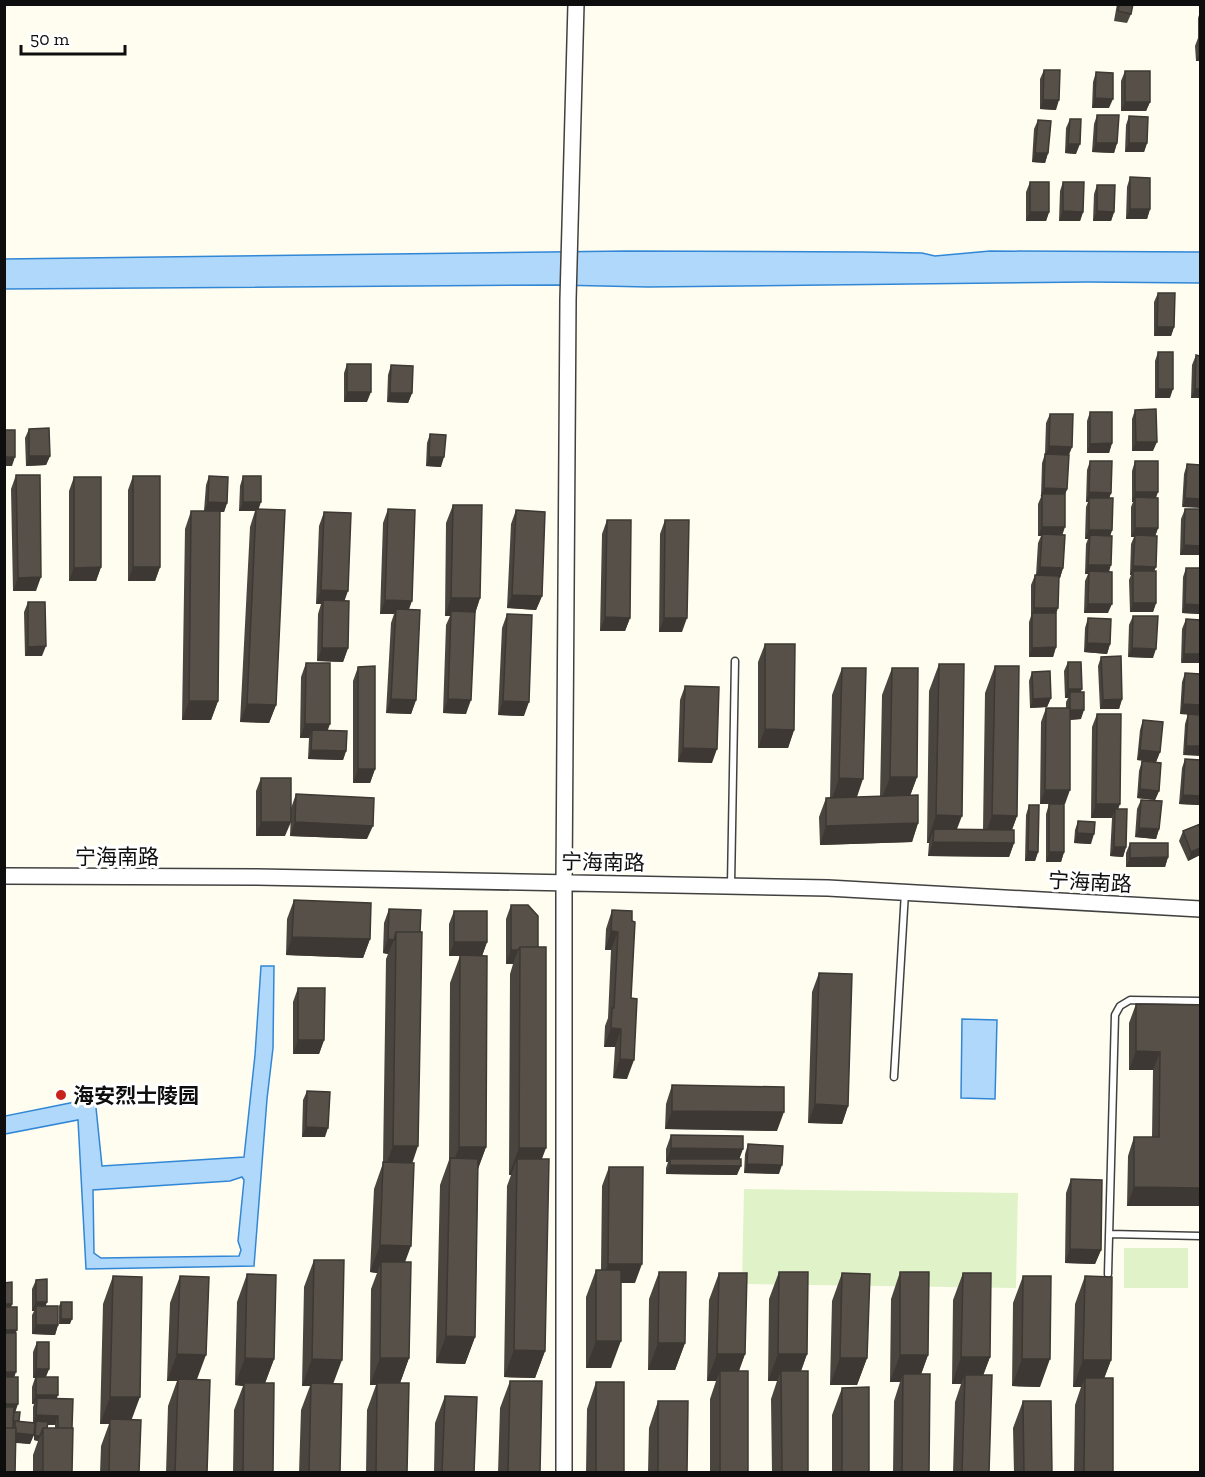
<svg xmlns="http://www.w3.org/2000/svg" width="1205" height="1477" font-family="'Zilla Slab','Noto Sans SC',serif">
	<rect width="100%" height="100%" fill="#fffdef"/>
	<path fill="#e0f3c8" d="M 744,1189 L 1018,1193 L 1016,1288 L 742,1284 Z
		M 1124,1248 L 1188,1248 L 1188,1288 L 1124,1288 Z"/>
	<path fill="#b0d8fa" stroke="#3187d6" stroke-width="1.5" fill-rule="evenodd" d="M 627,251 L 863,252 L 922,253 L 935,256 L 990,251 L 1200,252 L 1200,283 L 1088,282 L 648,287 L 556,285 L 5,289 L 4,259 Z
		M 261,966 L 274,966 L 273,1048 L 267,1099 L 254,1266 L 86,1269 L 78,1120 L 5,1134 L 5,1116 L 95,1098 L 102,1166 L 244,1157 L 255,1055 ZM 242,1177 L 244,1180 L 238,1241 L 241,1250 L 239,1256 L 101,1258 L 94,1253 L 93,1190 L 230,1181 Z
		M 962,1019 L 997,1020 L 995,1099 L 961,1098 Z"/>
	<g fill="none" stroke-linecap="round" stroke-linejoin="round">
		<g stroke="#414141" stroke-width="9">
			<path id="service" d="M 731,885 L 735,661
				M 894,1077 L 905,892
				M 1109,1234 L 1200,1236
				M 1108,1274 L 1115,1015 L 1120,1006 L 1130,1000 L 1200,1001"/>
		</g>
		<g stroke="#414141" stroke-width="18">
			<path id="tertiary" d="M 4,876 L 257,877 L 828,888 L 1200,909
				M 564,1472 L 564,883 L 568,300 L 576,4"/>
		</g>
		<use href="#service" stroke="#fff" stroke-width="6"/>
		<use href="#tertiary" stroke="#fff" stroke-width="15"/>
	</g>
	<path fill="#4b453f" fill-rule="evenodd" d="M 1117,4 L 1133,4 L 1131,14 L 1127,23 L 1114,21 Z
		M 1200,12 L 1200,61 L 1196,61 L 1195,46 L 1198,38 L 1198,18 Z
		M 1044,70 L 1056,110 L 1040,109 L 1040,79 Z
		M 1125,71 L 1150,102 L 1146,111 L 1121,111 L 1121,81 Z
		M 1096,72 L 1109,108 L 1092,108 L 1093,82 Z
		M 1097,115 L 1117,143 L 1114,153 L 1092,152 L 1094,124 Z
		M 1129,116 L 1147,143 L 1144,152 L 1125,152 L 1126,125 Z
		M 1070,119 L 1076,154 L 1065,153 L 1066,128 Z
		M 1038,120 L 1048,153 L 1045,163 L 1032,162 L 1034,129 Z
		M 1130,177 L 1150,209 L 1147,219 L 1126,219 L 1127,187 Z
		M 1030,182 L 1049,212 L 1046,221 L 1026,221 L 1026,192 Z
		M 1063,182 L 1083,212 L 1080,221 L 1059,221 L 1060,191 Z
		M 1097,185 L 1114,212 L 1111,221 L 1093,221 L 1094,194 Z
		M 1158,293 L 1174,327 L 1171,336 L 1154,336 L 1154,302 Z
		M 1158,352 L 1170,398 L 1155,398 L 1155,361 Z
		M 1196,355 L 1200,398 L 1191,398 L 1192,365 Z
		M 347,364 L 367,402 L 344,402 L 344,373 Z
		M 391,365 L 412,393 L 408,403 L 387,402 L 388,375 Z
		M 1135,410 L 1153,451 L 1132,451 L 1132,419 Z
		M 1090,412 L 1112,443 L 1109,453 L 1087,453 L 1087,421 Z
		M 1050,414 L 1072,447 L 1069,455 L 1067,489 L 1065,494 L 1062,535 L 1063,568 L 1060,578 L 1059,578 L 1056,613 L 1056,647 L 1053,657 L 1029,657 L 1029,622 L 1031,616 L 1031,585 L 1035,575 L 1036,575 L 1038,543 L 1041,536 L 1038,536 L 1038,504 L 1041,497 L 1042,463 L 1045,454 L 1046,423 Z
		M 29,429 L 50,456 L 46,465 L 26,466 L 25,438 Z
		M 430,434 L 441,467 L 426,466 L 427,443 Z
		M 1090,461 L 1111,493 L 1109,498 L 1112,530 L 1110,536 L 1108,613 L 1084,613 L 1085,581 L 1088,574 L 1085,574 L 1086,544 L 1088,539 L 1085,539 L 1086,507 L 1088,502 L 1086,502 L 1087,470 Z
		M 1135,461 L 1156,498 L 1158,528 L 1155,536 L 1156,567 L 1154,571 L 1156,603 L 1153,612 L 1130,612 L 1129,580 L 1131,575 L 1130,575 L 1131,544 L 1134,537 L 1131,537 L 1131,507 L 1133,502 L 1132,502 L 1132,471 Z
		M 1187,464 L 1200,465 L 1182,507 L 1184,474 Z
		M 16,475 L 36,591 L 13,591 L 11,489 Z
		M 133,476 L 160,567 L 155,581 L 128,581 L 128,490 Z
		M 209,476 L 227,503 L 224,512 L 220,512 L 218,701 L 211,720 L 182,720 L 185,529 L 191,511 L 204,511 L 206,485 Z
		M 243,476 L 259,509 L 276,705 L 269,723 L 240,722 L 250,527 L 255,511 L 239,511 L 240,486 Z
		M 74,477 L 101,567 L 96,581 L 69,581 L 69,491 Z
		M 453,505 L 480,598 L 475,613 L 466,714 L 443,713 L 446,625 L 450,616 L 445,616 L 446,523 Z
		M 388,509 L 409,610 L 416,700 L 411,714 L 386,713 L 391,623 L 394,614 L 380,614 L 383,523 Z
		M 1185,509 L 1200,509 L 1200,555 L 1180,555 L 1181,519 Z
		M 516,510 L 542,596 L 536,610 L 507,608 L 511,524 Z
		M 324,512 L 345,601 L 348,648 L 343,662 L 317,661 L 318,614 L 321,604 L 316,604 L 319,526 Z
		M 607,520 L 630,618 L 625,631 L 600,631 L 602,534 Z
		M 665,520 L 682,632 L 659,632 L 660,534 Z
		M 1186,568 L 1200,568 L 1200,614 L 1182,613 L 1183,577 Z
		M 28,602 L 42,656 L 25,656 L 24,612 Z
		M 507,614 L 524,716 L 498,715 L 502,628 Z
		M 1133,616 L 1153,658 L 1128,657 L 1129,625 Z
		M 1088,618 L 1110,644 L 1107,654 L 1084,652 L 1085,628 Z
		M 1186,619 L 1200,620 L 1181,663 L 1182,629 Z
		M 765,644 L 794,730 L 788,748 L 758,748 L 758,662 Z
		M 1101,657 L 1122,699 L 1119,709 L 1100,709 L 1098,666 Z
		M 1068,662 L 1081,692 L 1081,719 L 1070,720 L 1065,804 L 1040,804 L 1041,722 L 1046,708 L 1066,708 L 1066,702 L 1068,698 L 1065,698 L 1064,671 Z
		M 306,663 L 327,731 L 346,751 L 343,760 L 308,759 L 309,738 L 300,738 L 301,677 Z
		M 939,664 L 957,830 L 983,830 L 985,693 L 995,666 L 1017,816 L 1012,830 L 1014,843 L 1009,857 L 928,856 L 929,843 L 927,843 L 929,691 Z
		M 358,667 L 375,769 L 370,783 L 353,783 L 353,681 Z
		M 842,668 L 857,797 L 880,797 L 882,695 L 892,668 L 917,777 L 910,796 L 918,823 L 912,842 L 820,845 L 819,817 L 826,798 L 830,798 L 832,695 Z
		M 1032,672 L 1051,698 L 1047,707 L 1030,708 L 1029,681 Z
		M 1185,673 L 1200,715 L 1180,714 L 1182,682 Z
		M 685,686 L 712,763 L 678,762 L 680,700 Z
		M 1097,714 L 1126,847 L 1123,857 L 1110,856 L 1112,818 L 1091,818 L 1092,727 Z
		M 1188,714 L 1200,715 L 1183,755 L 1185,724 Z
		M 1143,720 L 1160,752 L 1156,762 L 1137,760 L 1140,730 Z
		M 1185,759 L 1199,805 L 1179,804 L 1182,768 Z
		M 1142,761 L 1159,791 L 1155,800 L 1137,798 L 1139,771 Z
		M 261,778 L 285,836 L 256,836 L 256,791 Z
		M 296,794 L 367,839 L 290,836 L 291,808 Z
		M 1141,800 L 1159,829 L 1156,839 L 1135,837 L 1137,809 Z
		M 1049,804 L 1064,852 L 1061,862 L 1046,862 L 1046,814 Z
		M 1029,805 L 1038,852 L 1035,861 L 1025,861 L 1026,815 Z
		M 1078,821 L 1091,844 L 1074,843 L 1075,830 Z
		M 1183,831 L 1200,855 L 1188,861 L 1179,841 Z
		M 1130,843 L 1168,857 L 1165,867 L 1126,867 L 1126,853 Z
		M 294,900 L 370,939 L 363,958 L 286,955 L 287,919 Z
		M 511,905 L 538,947 L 545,1351 L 535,1378 L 504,1377 L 507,1186 L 511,1175 L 509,1175 L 510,974 L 513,964 L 506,964 L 506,919 Z
		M 389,909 L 421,910 L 412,1163 L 405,1262 L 409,1358 L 400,1383 L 407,1473 L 366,1473 L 367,1410 L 376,1385 L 370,1385 L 371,1289 L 377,1273 L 370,1272 L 374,1189 L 383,1163 L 386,959 L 388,954 L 383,953 L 384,923 Z
		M 612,910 L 632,911 L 627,1079 L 613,1078 L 615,1047 L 604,1047 L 605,1026 L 608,1018 L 611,950 L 605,950 L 606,929 Z
		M 454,911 L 487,942 L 482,956 L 486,1147 L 478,1169 L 475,1337 L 465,1364 L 436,1363 L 440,1185 L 449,1160 L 450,983 L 460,956 L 449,956 L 449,924 Z
		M 819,973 L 848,1106 L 842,1124 L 808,1123 L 812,992 Z
		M 298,988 L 324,1040 L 319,1054 L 293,1054 L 293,1002 Z
		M 1136,1004 L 1200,1005 L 1200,1206 L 1127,1206 L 1128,1156 L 1134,1137 L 1152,1137 L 1153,1070 L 1129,1070 L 1129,1023 Z
		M 672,1085 L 777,1131 L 665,1129 L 666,1104 Z
		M 307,1091 L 325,1137 L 302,1137 L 303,1100 Z
		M 671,1135 L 739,1159 L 737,1175 L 666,1174 L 666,1168 L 668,1162 L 666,1162 L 666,1149 Z
		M 748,1144 L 779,1174 L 744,1173 L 745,1154 Z
		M 609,1167 L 635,1283 L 621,1283 L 611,1368 L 586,1368 L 586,1297 L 596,1270 L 601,1270 L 602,1186 Z
		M 1071,1179 L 1101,1250 L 1095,1264 L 1065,1263 L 1066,1193 Z
		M 314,1260 L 333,1383 L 340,1473 L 299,1473 L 301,1410 L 310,1386 L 302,1386 L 304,1287 Z
		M 659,1272 L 685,1343 L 675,1370 L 648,1370 L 649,1299 Z
		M 779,1272 L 807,1354 L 801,1371 L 808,1473 L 772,1473 L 771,1399 L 777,1381 L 768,1381 L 769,1299 Z
		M 900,1272 L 928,1355 L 921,1374 L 929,1473 L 893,1473 L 894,1401 L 900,1382 L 890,1382 L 891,1299 Z
		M 719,1273 L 745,1354 L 739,1371 L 748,1473 L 710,1473 L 710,1399 L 716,1381 L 707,1381 L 709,1300 Z
		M 842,1273 L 867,1358 L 857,1385 L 830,1385 L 832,1301 Z
		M 963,1273 L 990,1357 L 983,1375 L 989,1473 L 953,1473 L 955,1402 L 961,1384 L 952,1384 L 953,1300 Z
		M 247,1274 L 274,1359 L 265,1383 L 273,1473 L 233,1473 L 234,1410 L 243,1386 L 235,1385 L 237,1302 Z
		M 113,1276 L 131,1419 L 139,1473 L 100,1473 L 101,1446 L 109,1424 L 100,1424 L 103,1304 Z
		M 180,1276 L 196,1379 L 207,1473 L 166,1473 L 168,1406 L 177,1381 L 167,1381 L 170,1303 Z
		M 1023,1276 L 1040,1387 L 1012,1386 L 1013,1303 Z
		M 1085,1276 L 1111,1360 L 1104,1378 L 1113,1473 L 1074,1473 L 1075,1405 L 1081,1387 L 1073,1387 L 1075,1304 Z
		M 36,1280 L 46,1306 L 58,1325 L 55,1335 L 32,1334 L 32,1315 L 34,1311 L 32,1311 L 32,1289 Z
		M 4,1283 L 12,1304 L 11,1307 L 16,1333 L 14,1377 L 15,1412 L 19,1422 L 33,1423 L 33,1407 L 34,1404 L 32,1404 L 32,1387 L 35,1378 L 33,1378 L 33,1352 L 37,1342 L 49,1369 L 46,1377 L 72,1428 L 72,1473 L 33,1473 L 33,1455 L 38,1441 L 34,1440 L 34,1432 L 30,1444 L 16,1443 L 15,1473 ZM 48,1425 L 55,1425 L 55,1428 L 47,1428 Z
		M 61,1302 L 70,1324 L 59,1324 L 59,1306 Z
		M 510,1381 L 540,1473 L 498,1473 L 500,1408 Z
		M 596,1382 L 624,1473 L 586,1473 L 587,1409 Z
		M 842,1388 L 869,1473 L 832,1473 L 832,1415 Z
		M 445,1396 L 474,1473 L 434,1473 L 435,1423 Z
		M 658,1401 L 687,1473 L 648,1473 L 649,1428 Z
		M 1023,1401 L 1052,1473 L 1014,1473 L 1013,1428 Z"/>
	<path fill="#3d3833" d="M 1199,52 L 1200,52 L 1200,61 L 1196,61 Z
		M 1095,98 L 1113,99 L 1109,108 L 1092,108 Z
		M 1043,100 L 1059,100 L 1056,110 L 1040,109 Z
		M 1125,102 L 1150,102 L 1146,111 L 1121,111 Z
		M 1096,143 L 1117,143 L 1114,153 L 1092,152 Z
		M 1129,143 L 1147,143 L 1144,152 L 1125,152 Z
		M 1068,144 L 1080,144 L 1076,154 L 1065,153 Z
		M 1035,153 L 1048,153 L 1045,163 L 1032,162 Z
		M 1130,209 L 1150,209 L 1147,219 L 1126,219 Z
		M 1063,211 L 1083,212 L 1080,221 L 1059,221 Z
		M 1097,211 L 1114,212 L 1111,221 L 1093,221 Z
		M 1030,212 L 1049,212 L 1046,221 L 1026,221 Z
		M 1157,327 L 1174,327 L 1171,336 L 1154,336 Z
		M 1158,389 L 1173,389 L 1170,398 L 1155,398 Z
		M 1195,389 L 1200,389 L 1200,398 L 1191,398 Z
		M 347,392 L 371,392 L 367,402 L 344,402 Z
		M 390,393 L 412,393 L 408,403 L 387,402 Z
		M 1136,442 L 1157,442 L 1153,451 L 1132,451 Z
		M 1112,443 L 1109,453 L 1087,453 L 1090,444 Z
		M 1049,446 L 1072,447 L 1068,456 L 1045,456 Z
		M 29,456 L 50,456 L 46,465 L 26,466 Z
		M 4,457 L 15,457 L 12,466 L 4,466 Z
		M 429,457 L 444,457 L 441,467 L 426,466 Z
		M 1044,488 L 1067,489 L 1064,498 L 1042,494 L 1040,497 Z
		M 1089,492 L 1111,493 L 1108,502 L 1089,498 L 1088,502 L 1086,502 Z
		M 1135,492 L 1158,492 L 1155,501 L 1135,497 L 1133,502 L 1132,502 Z
		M 1185,498 L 1200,499 L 1200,508 L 1182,507 Z
		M 208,502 L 227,503 L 224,512 L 204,511 Z
		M 243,502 L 261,502 L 258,511 L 256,509 L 255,511 L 239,511 Z
		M 1042,527 L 1065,527 L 1062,536 L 1042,534 L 1041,536 L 1038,536 Z
		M 1135,528 L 1158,528 L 1155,537 L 1135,535 L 1134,537 L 1131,537 Z
		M 1089,530 L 1112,530 L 1109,540 L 1090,535 L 1088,539 L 1085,539 Z
		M 1184,545 L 1200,546 L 1200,555 L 1180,555 Z
		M 1088,565 L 1111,565 L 1108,575 L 1089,571 L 1088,574 L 1085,574 Z
		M 1133,566 L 1156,567 L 1152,576 L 1133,571 L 1131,575 L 1130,575 Z
		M 101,567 L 96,581 L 69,581 L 74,568 Z
		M 133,567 L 160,567 L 155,581 L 128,581 Z
		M 1040,567 L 1063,568 L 1060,578 L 1036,576 Z
		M 41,577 L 36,591 L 13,591 L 18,578 Z
		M 321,590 L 348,591 L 343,605 L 323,600 L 321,604 L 316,604 Z
		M 512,595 L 542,596 L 536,610 L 507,608 Z
		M 451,598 L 480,598 L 474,617 L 451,611 L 450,616 L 445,616 Z
		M 385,600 L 412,601 L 407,615 L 396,609 L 394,614 L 380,614 Z
		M 1133,603 L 1156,603 L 1153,612 L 1130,612 Z
		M 1088,604 L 1112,604 L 1108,613 L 1084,613 Z
		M 1185,604 L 1200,605 L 1200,614 L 1182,613 Z
		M 1034,608 L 1058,608 L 1055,617 L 1032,614 Z
		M 605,617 L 630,618 L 625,631 L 600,631 Z
		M 664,618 L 687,618 L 682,632 L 659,632 Z
		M 1087,643 L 1110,644 L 1107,654 L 1084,652 Z
		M 46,646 L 42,656 L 25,656 L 28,647 Z
		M 1056,647 L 1053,657 L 1029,657 L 1032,648 Z
		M 322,648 L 348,648 L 343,662 L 317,661 Z
		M 1132,648 L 1156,649 L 1153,658 L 1128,657 Z
		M 1184,654 L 1200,654 L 1200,663 L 1181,663 Z
		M 1068,689 L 1082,689 L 1078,698 L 1070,692 L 1068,698 L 1065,698 Z
		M 1051,698 L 1047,707 L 1030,708 L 1033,699 Z
		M 391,699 L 416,700 L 411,714 L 386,713 Z
		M 448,699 L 471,700 L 466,714 L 443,713 Z
		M 1122,699 L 1119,709 L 1100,709 L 1103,700 Z
		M 189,701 L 218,701 L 211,720 L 182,720 Z
		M 503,701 L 529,702 L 524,716 L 498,715 Z
		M 247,704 L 276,705 L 269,723 L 240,722 Z
		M 1183,704 L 1200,705 L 1200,715 L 1180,714 Z
		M 1070,710 L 1084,710 L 1081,719 L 1067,720 Z
		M 305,724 L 330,724 L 325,738 L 312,730 L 309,738 L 300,738 Z
		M 765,729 L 794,730 L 788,748 L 758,748 Z
		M 1186,746 L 1200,746 L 1200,756 L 1183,755 Z
		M 683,748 L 717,749 L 712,763 L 678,762 Z
		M 311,750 L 346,751 L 343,760 L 308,759 Z
		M 1140,750 L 1160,752 L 1156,762 L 1137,760 Z
		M 358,769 L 375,769 L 370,783 L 353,783 Z
		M 890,777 L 917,777 L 907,804 L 880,804 Z
		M 839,778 L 863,779 L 854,806 L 830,805 Z
		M 1140,789 L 1159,791 L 1155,800 L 1137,798 Z
		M 1045,790 L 1070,790 L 1065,804 L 1040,804 Z
		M 1183,795 L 1200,796 L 1200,801 L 1199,805 L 1179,804 Z
		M 1096,804 L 1120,804 L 1115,818 L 1115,809 L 1112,818 L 1091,818 Z
		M 936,815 L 962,816 L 952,842 L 1014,843 L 1009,857 L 928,856 L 933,842 L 934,829 L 929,843 L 927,843 Z
		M 992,815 L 1017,816 L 1007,843 L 983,843 Z
		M 261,822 L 291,822 L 285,836 L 256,836 Z
		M 295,822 L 373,826 L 367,839 L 290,836 Z
		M 918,823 L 912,842 L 820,845 L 826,826 Z
		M 1139,828 L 1159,829 L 1156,839 L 1135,837 Z
		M 1077,833 L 1094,834 L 1091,844 L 1074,843 Z
		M 1114,847 L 1126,847 L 1123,857 L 1110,856 Z
		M 1200,848 L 1200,855 L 1188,861 L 1191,852 Z
		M 1028,851 L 1038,852 L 1035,861 L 1025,861 Z
		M 1049,852 L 1064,852 L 1061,862 L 1046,862 Z
		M 1168,857 L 1165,867 L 1126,867 L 1130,858 Z
		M 611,931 L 618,932 L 611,950 L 605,950 Z
		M 292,937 L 370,939 L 363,958 L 286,955 Z
		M 388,939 L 394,940 L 388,954 L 383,953 Z
		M 454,942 L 487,942 L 482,956 L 449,956 Z
		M 511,950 L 518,950 L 513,964 L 506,964 Z
		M 611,1028 L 621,1029 L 615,1047 L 604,1047 Z
		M 298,1040 L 324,1040 L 319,1054 L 293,1054 Z
		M 1136,1051 L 1160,1052 L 1153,1070 L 1129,1070 Z
		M 620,1059 L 634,1060 L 627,1079 L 613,1078 Z
		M 815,1104 L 848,1106 L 842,1124 L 808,1123 Z
		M 672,1111 L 784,1112 L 777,1131 L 665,1129 Z
		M 306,1127 L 328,1128 L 325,1137 L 302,1137 Z
		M 393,1146 L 418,1146 L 409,1173 L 383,1173 Z
		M 459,1147 L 486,1147 L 476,1174 L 449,1174 Z
		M 519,1148 L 546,1148 L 536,1175 L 517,1159 L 511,1175 L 509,1175 Z
		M 671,1148 L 743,1149 L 738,1163 L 670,1159 L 668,1162 L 666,1162 Z
		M 747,1164 L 782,1165 L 779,1174 L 744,1173 Z
		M 670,1165 L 741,1166 L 737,1175 L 666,1174 Z
		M 1134,1187 L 1200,1188 L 1200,1206 L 1127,1206 Z
		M 380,1245 L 411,1246 L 401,1273 L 381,1262 L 377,1273 L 370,1272 Z
		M 1070,1249 L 1101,1250 L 1095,1264 L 1065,1263 Z
		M 608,1264 L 642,1264 L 635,1283 L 601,1283 Z
		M 36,1302 L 47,1302 L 44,1311 L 36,1306 L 34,1311 L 32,1311 Z
		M 4,1304 L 12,1304 L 9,1313 L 4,1314 Z
		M 61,1319 L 72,1319 L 70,1324 L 59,1324 Z
		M 36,1325 L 58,1325 L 55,1335 L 32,1334 Z
		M 4,1330 L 17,1330 L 13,1339 L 4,1339 Z
		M 446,1336 L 475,1337 L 465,1364 L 436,1363 Z
		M 596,1341 L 621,1341 L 611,1368 L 586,1368 Z
		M 658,1343 L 685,1343 L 675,1370 L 648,1370 Z
		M 514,1350 L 545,1351 L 535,1378 L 504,1377 Z
		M 177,1354 L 206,1355 L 196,1382 L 178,1379 L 177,1381 L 167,1381 Z
		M 717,1354 L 745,1354 L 735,1381 L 720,1371 L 716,1381 L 707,1381 Z
		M 778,1354 L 807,1354 L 797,1382 L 781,1371 L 777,1381 L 768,1381 Z
		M 900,1355 L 928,1355 L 918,1383 L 903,1374 L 900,1382 L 890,1382 Z
		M 961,1357 L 990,1357 L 980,1384 L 965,1375 L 961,1384 L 952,1384 Z
		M 245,1358 L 274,1359 L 264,1386 L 244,1383 L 243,1386 L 235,1385 Z
		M 380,1358 L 409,1358 L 399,1386 L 377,1383 L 376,1385 L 370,1385 Z
		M 840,1358 L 867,1358 L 857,1385 L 830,1385 Z
		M 312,1359 L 342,1360 L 332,1387 L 311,1383 L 310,1386 L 302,1386 Z
		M 1022,1359 L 1050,1359 L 1040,1387 L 1012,1386 Z
		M 1083,1360 L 1111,1360 L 1101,1387 L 1085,1378 L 1081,1387 L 1073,1387 Z
		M 36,1369 L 49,1369 L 45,1378 L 33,1378 Z
		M 4,1372 L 16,1372 L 13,1381 L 4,1382 Z
		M 36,1395 L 58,1395 L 55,1404 L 37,1398 L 34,1404 L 32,1404 Z
		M 110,1397 L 140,1397 L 130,1424 L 110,1419 L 109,1424 L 100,1424 Z
		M 4,1404 L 18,1404 L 15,1413 L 4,1413 Z
		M 36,1415 L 58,1416 L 55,1425 L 36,1424 L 36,1421 L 35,1424 L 33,1424 Z
		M 14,1433 L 34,1435 L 30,1444 L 11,1442 Z
		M 35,1436 L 40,1436 L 38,1441 L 34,1440 Z"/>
	<path fill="#575049" stroke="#3d3833" stroke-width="1.5" d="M 1119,4 L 1133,4 L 1131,14 L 1118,11 Z
		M 1199,37 L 1200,37 L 1200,52 L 1199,52 Z
		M 1044,70 L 1060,70 L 1059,100 L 1043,100 Z
		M 1125,71 L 1150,71 L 1150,102 L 1125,102 Z
		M 1096,72 L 1113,73 L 1113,99 L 1095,98 Z
		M 1097,115 L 1119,115 L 1117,143 L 1096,143 Z
		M 1129,116 L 1148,117 L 1147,143 L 1129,143 Z
		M 1070,119 L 1081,119 L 1080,144 L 1068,144 Z
		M 1038,120 L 1051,121 L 1048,153 L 1035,153 Z
		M 1130,177 L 1150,178 L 1150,209 L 1130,209 Z
		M 1030,182 L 1049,182 L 1049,212 L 1030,212 Z
		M 1063,182 L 1084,182 L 1083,212 L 1063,211 Z
		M 1097,185 L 1115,185 L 1114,212 L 1097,211 Z
		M 1158,293 L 1175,293 L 1174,327 L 1157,327 Z
		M 1158,352 L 1173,352 L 1173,389 L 1158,389 Z
		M 1196,355 L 1200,356 L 1200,389 L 1195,389 Z
		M 347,364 L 371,364 L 371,392 L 347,392 Z
		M 391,365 L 413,366 L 412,393 L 390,393 Z
		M 1156,409 L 1157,442 L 1136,442 L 1135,410 Z
		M 1090,412 L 1112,412 L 1112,443 L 1090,444 Z
		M 1050,414 L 1073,414 L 1072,447 L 1049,446 Z
		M 49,428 L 50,456 L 29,456 L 29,429 Z
		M 4,430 L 15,430 L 15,457 L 4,457 Z
		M 430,434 L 446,435 L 444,457 L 429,457 Z
		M 1045,454 L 1069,455 L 1067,489 L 1044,488 Z
		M 1090,461 L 1112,461 L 1111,493 L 1089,492 Z
		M 1135,461 L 1158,461 L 1158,492 L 1135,492 Z
		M 1187,464 L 1200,465 L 1200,499 L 1185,498 Z
		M 16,475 L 40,475 L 41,577 L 18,578 Z
		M 133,476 L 160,476 L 160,567 L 133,567 Z
		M 209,476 L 228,477 L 227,503 L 208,502 Z
		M 243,476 L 261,476 L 261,502 L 243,502 Z
		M 74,477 L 101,477 L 101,567 L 74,568 Z
		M 1042,494 L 1065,494 L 1065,527 L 1042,527 Z
		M 1135,497 L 1158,498 L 1158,528 L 1135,528 Z
		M 1089,498 L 1113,498 L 1112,530 L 1089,530 Z
		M 453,505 L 482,505 L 480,598 L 451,598 Z
		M 256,509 L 285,510 L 276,705 L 247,704 Z
		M 388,509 L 415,510 L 412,601 L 385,600 Z
		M 1185,509 L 1200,509 L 1200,546 L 1184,545 Z
		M 516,510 L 545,512 L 542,596 L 512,595 Z
		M 191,511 L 220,511 L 218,701 L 189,701 Z
		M 324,512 L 351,513 L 348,591 L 321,590 Z
		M 607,520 L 631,520 L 630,618 L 605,617 Z
		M 665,520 L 689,520 L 687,618 L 664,618 Z
		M 1042,534 L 1065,535 L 1063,568 L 1040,567 Z
		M 1090,535 L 1112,536 L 1111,565 L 1088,565 Z
		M 1135,535 L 1157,536 L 1156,567 L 1133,566 Z
		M 1186,568 L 1200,568 L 1200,605 L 1185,604 Z
		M 1089,571 L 1112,572 L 1112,604 L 1088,604 Z
		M 1133,571 L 1156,571 L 1156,603 L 1133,603 Z
		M 1035,575 L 1059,576 L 1058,608 L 1034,608 Z
		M 323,600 L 349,601 L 348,648 L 322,648 Z
		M 28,602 L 45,602 L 46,646 L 28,647 Z
		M 396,609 L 420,610 L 416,700 L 391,699 Z
		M 451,611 L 475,612 L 471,700 L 448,699 Z
		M 1032,613 L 1056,613 L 1056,647 L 1032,648 Z
		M 507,614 L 532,615 L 529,702 L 503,701 Z
		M 1133,616 L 1158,616 L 1156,649 L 1132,648 Z
		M 1088,618 L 1111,619 L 1110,644 L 1087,643 Z
		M 1186,619 L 1200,620 L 1200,654 L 1184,654 Z
		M 765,644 L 795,644 L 794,730 L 765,729 Z
		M 1121,656 L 1122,699 L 1103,700 L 1101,657 Z
		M 1068,662 L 1081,662 L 1082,689 L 1068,689 Z
		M 306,663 L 330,663 L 330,724 L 305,724 Z
		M 939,664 L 964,664 L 962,816 L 936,815 Z
		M 375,666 L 375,769 L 358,769 L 358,667 Z
		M 995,666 L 1019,666 L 1017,816 L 992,815 Z
		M 842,668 L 866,668 L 863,779 L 839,778 Z
		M 892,668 L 918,668 L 917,777 L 890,777 Z
		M 1050,671 L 1051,698 L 1033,699 L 1032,672 Z
		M 1185,673 L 1200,674 L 1200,705 L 1183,704 Z
		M 685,686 L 719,687 L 717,749 L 683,748 Z
		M 1070,692 L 1084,692 L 1084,710 L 1070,710 Z
		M 1046,708 L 1070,708 L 1070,790 L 1045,790 Z
		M 1097,714 L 1121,714 L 1120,804 L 1096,804 Z
		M 1188,714 L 1200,715 L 1200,746 L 1186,746 Z
		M 1143,720 L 1163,722 L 1160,752 L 1140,750 Z
		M 312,730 L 347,731 L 346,751 L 311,750 Z
		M 1185,759 L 1200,760 L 1200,796 L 1183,795 Z
		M 1142,761 L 1161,763 L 1159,791 L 1140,789 Z
		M 261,778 L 291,778 L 291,822 L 261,822 Z
		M 296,794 L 374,798 L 373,826 L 295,822 Z
		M 918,795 L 918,823 L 826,826 L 826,798 Z
		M 1141,800 L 1162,801 L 1159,829 L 1139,828 Z
		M 1049,804 L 1064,804 L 1064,852 L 1049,852 Z
		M 1029,805 L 1039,805 L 1038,852 L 1028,851 Z
		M 1115,809 L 1127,809 L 1126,847 L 1114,847 Z
		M 1078,821 L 1095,822 L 1094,834 L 1077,833 Z
		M 1200,824 L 1200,848 L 1191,852 L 1183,831 Z
		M 934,829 L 1014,830 L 1014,843 L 933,842 Z
		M 1130,843 L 1168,843 L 1168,857 L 1130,858 Z
		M 294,900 L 371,903 L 370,939 L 292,937 Z
		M 511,905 L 528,905 L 538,916 L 538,947 L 520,947 L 518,950 L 511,950 Z
		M 389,909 L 421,910 L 420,932 L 396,932 L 394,940 L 388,939 Z
		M 612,910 L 632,911 L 632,921 L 635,922 L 631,998 L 637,999 L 634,1060 L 620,1059 L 621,1029 L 611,1028 L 612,1008 L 614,1008 L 618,932 L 611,931 Z
		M 454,911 L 487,911 L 487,942 L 454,942 Z
		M 396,932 L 422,932 L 418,1146 L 393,1146 Z
		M 520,947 L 546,947 L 546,1148 L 519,1148 Z
		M 460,955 L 487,956 L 486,1147 L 459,1147 Z
		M 819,973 L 852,974 L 848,1106 L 815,1104 Z
		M 298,988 L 325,988 L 324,1040 L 298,1040 Z
		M 1136,1004 L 1200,1005 L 1200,1188 L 1134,1187 L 1134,1137 L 1159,1137 L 1160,1052 L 1136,1051 Z
		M 672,1085 L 784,1087 L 784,1112 L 672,1111 Z
		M 307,1091 L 330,1092 L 328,1128 L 306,1127 Z
		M 671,1135 L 743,1136 L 743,1149 L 671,1148 Z
		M 748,1144 L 783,1146 L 782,1165 L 747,1164 Z
		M 450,1158 L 478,1159 L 475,1337 L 446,1336 Z
		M 517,1159 L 549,1159 L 545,1351 L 514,1350 Z
		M 670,1159 L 741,1159 L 741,1166 L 670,1165 Z
		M 383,1162 L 414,1163 L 411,1246 L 380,1245 Z
		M 609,1167 L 643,1167 L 642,1264 L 608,1264 Z
		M 1071,1179 L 1102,1180 L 1101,1250 L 1070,1249 Z
		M 314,1260 L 344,1260 L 342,1360 L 312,1359 Z
		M 381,1262 L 411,1262 L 409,1358 L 380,1358 Z
		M 596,1270 L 621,1270 L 621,1341 L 596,1341 Z
		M 659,1272 L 686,1272 L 685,1343 L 658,1343 Z
		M 779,1272 L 808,1272 L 807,1354 L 778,1354 Z
		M 900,1272 L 929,1272 L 928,1355 L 900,1355 Z
		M 719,1273 L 747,1273 L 745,1354 L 717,1354 Z
		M 842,1273 L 870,1274 L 867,1358 L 840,1358 Z
		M 963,1273 L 991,1273 L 990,1357 L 961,1357 Z
		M 247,1274 L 276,1275 L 274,1359 L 245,1358 Z
		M 113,1276 L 142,1277 L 140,1397 L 110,1397 Z
		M 180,1276 L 209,1277 L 206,1355 L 177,1354 Z
		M 1023,1276 L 1051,1276 L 1050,1359 L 1022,1359 Z
		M 1085,1276 L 1112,1277 L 1111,1360 L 1083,1360 Z
		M 47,1279 L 47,1302 L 36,1302 L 36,1280 Z
		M 12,1282 L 12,1304 L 4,1304 L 4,1283 Z
		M 61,1302 L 72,1302 L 72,1319 L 61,1319 Z
		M 36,1306 L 58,1306 L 58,1325 L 36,1325 Z
		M 4,1307 L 17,1307 L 17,1330 L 4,1330 Z
		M 4,1333 L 16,1333 L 16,1372 L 4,1372 Z
		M 37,1342 L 49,1342 L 49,1369 L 36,1369 Z
		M 720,1371 L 748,1371 L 748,1473 L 720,1473 Z
		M 781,1371 L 808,1371 L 808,1473 L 782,1473 Z
		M 903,1374 L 930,1374 L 929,1473 L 902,1473 Z
		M 965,1375 L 992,1375 L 989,1473 L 962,1473 Z
		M 4,1377 L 18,1377 L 18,1404 L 4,1404 Z
		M 36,1377 L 58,1377 L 58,1395 L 36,1395 Z
		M 1085,1378 L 1113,1378 L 1113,1473 L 1084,1473 Z
		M 178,1379 L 210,1380 L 207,1473 L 175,1473 Z
		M 510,1381 L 542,1381 L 540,1473 L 508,1473 Z
		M 596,1382 L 624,1382 L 624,1473 L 596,1473 Z
		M 244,1383 L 274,1383 L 273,1473 L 243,1473 Z
		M 311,1383 L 342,1384 L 340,1473 L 309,1473 Z
		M 377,1383 L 409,1383 L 407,1473 L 376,1473 Z
		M 869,1387 L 869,1473 L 842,1473 L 842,1388 Z
		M 445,1396 L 477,1397 L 474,1473 L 442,1473 Z
		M 37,1398 L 73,1399 L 72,1428 L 58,1428 L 58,1416 L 36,1415 Z
		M 658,1401 L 688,1401 L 687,1473 L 658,1473 Z
		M 1023,1401 L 1051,1401 L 1052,1473 L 1024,1473 Z
		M 4,1407 L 14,1407 L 13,1428 L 4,1428 Z
		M 14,1412 L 20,1412 L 19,1421 L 13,1421 Z
		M 110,1419 L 141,1420 L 139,1473 L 109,1473 Z
		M 15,1421 L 35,1423 L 34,1435 L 16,1433 L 16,1428 L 15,1428 Z
		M 36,1421 L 48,1422 L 47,1428 L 43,1428 L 40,1436 L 35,1436 Z
		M 4,1428 L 16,1428 L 15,1473 L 4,1473 Z
		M 43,1428 L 73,1428 L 72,1473 L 43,1473 Z"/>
	<circle fill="#c8221c" stroke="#fff" stroke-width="2" cx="61" cy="1095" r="6"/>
	<g text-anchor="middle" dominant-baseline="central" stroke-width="6" stroke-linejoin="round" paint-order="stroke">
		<g font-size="21" fill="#0e0e0e" stroke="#fff">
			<text x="117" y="856">宁海南路</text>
			<text transform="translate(603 862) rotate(1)">宁海南路</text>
			<text transform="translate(1090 882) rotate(3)">宁海南路</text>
		</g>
		<g font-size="21" font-weight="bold" fill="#0e0e0e" stroke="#fff" text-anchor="start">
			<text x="73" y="1095">海安烈士陵园</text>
		</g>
	</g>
	<rect width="1205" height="1477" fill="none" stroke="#0e0e0e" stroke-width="12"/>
	<path d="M21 45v9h104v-9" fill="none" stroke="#0e0e0e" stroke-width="3"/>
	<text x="30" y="45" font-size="18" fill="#0e0e0e" stroke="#ffffff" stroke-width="4.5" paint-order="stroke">50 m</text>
</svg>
